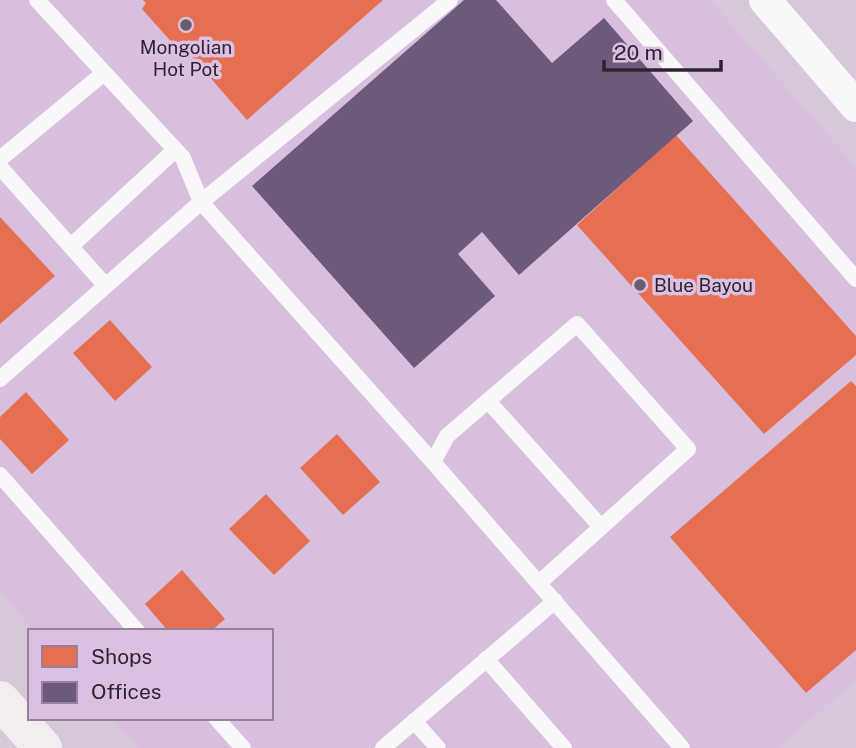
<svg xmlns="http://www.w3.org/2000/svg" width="856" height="748" font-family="'Public Sans',sans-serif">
	<rect width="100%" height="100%" fill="#d6c8da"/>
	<path fill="#d7bfdd" d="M 0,0 L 710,0 L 856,167 L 856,679 L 779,748 L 138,748 L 111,718 L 271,718 L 271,631 L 34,631 L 0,592 Z"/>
	<path fill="#e76f51" d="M 143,0 L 383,0 L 247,120 L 188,52 L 184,56 L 142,9 L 146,3 Z
		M 676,135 L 856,336 L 856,355 L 764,434 L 577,225 Z
		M 0,217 L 55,276 L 0,324 Z
		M 110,320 L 152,367 L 115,401 L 73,353 Z
		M 851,381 L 856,386 L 856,650 L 806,693 L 670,537 Z
		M 26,392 L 69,440 L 32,474 L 0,439 L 0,417 Z
		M 337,434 L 380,482 L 343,515 L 300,468 Z
		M 266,494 L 310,541 L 274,575 L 229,529 Z
		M 182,570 L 225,619 L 211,631 L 168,631 L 145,604 Z"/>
	<path fill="#6d597a" d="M 464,0 L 496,0 L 552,63 L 604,18 L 693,121 L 519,275 L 482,232 L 458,254 L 495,296 L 414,368 L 252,186 Z"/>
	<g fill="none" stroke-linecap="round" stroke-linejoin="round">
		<path stroke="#f9f7f9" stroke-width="16" d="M 37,0 L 183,158 L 201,202 L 450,0
			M 614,0 L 856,279
			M 0,159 L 104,73
			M 0,167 L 105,285
			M 71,246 L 175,150
			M 0,379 L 201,202 L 433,462 L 682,748
			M 488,401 L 601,527
			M 433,462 L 447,436 L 577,324 L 688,449 L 539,583
			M 0,475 L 137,631
			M 486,659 L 564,748
			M 216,718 L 243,748
			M 414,721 L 438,748
			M 383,748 L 555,601"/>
		<path stroke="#f9f7f9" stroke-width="32" d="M 765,0 L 856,106"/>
		<path stroke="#f4edf0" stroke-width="38" d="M 0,700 L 43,748"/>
	</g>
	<g fill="#695d6c" stroke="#dbc0e2" stroke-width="2.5">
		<circle cx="186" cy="25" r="7"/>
		<circle cx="640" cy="285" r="7"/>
	</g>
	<g text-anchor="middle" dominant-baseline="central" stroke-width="7" stroke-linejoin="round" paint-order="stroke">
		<g font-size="19" fill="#2e2431" stroke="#dbc0e2">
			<text x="186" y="47">Mongolian<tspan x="186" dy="22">Hot Pot</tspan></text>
			<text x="654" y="285" text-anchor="start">Blue Bayou</text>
		</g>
	</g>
	<rect x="28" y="629" width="245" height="91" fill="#dbc0e2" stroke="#96829b" stroke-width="2"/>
	<rect x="42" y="646" width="35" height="21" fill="#e76f51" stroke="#96829b" stroke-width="2"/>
	<text x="91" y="664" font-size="21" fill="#2e2431">Shops</text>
	<rect x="42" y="682" width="35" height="21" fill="#6d597a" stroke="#96829b" stroke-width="2"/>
	<text x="91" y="699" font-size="21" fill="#2e2431">Offices</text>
	<path d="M604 60v10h117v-10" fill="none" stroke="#2e2431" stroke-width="3.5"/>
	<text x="614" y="60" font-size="21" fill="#2e2431" stroke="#dbc0e2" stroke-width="5" paint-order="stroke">20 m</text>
</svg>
